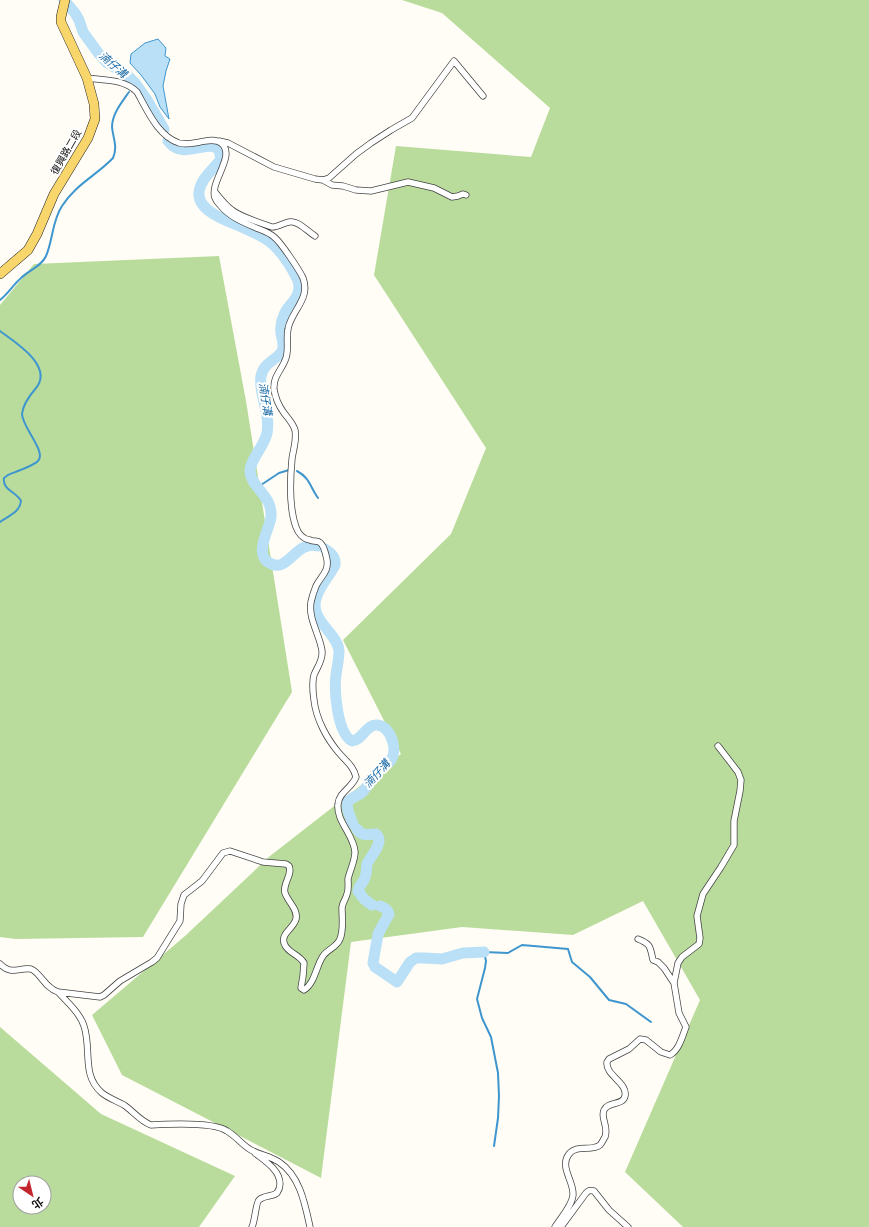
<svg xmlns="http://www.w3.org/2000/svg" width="869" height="1227" font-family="'Roboto Serif','Noto Sans TC',serif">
	<rect width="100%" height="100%" fill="#fffdf5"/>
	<path fill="#b9dc9c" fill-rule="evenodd" d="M 402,0 L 869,0 L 869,1227 L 683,1227 L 625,1172 L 700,1000 L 643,901 L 573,935 L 462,927 L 351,942 L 321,1178 L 122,1075 L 92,1015 L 185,936 L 270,856 L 401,754 L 343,640 L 451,534 L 486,448 L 374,275 L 396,146 L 531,157 L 550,108 L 442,13 Z
		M 219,256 L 246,401 L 292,692 L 143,937 L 16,939 L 0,937 L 0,305 L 34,264 Z
		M 0,1027 L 101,1114 L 235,1176 L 199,1227 L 0,1227 ZM 20,1183 L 44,1183 L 44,1207 L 20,1207 Z"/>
	<path fill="#b9e0f7" stroke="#3f96cf" d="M 158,39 L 166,48 L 165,56 L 170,59 L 166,71 L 163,86 L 169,119 L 160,107 L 155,94 L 141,75 L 130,63 L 131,54 L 145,43 Z"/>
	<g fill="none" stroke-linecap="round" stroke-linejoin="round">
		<path stroke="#3f96cf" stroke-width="2" d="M 135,84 L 135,83
			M 0,300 C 8,294 13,285 21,278 C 29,270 41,267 46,256 C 53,240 52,221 62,206 C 75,185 97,175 113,158 C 118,147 113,138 112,127 C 112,114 122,102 129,92
			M 0,331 C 15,342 54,366 36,388 C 30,395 23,404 22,414 C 22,427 47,452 38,461 C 33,466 15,472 8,475 L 4,478 C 2,490 17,492 21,501 C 20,512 8,516 0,522
			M 297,471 C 310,478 310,487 318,498
			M 258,487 L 279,473 L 289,470
			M 494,1146 L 498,1118 L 499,1096 L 498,1073 L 491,1037 L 482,1018 L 477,999 L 485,968 L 486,961 L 484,952 L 508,953 L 522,945 L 568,949 L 572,962 L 590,977 L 609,1000 L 626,1004 L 651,1022"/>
		<path stroke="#b9e0f7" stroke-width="11" d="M 64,0 L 75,13 L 79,20 L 83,32 L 99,54 L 106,62 L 127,75 L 135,83 L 147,100 L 164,129
			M 168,141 C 180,157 196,146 213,146 L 219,150 L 221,159 C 213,170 201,178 199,192 C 197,211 227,221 240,226 C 250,231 261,235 270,242 C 280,249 293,269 298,281 C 303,297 288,304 284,315 C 282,319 281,324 281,327 C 279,335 286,343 282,351 C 276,361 264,362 261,376 C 258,394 271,413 267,433 C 265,445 250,460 250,471 C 250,487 273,495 271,517 C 270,528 254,553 268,562 C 288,576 295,539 318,546
			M 325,549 C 331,553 336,557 335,565 C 329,577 315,591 315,606 C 316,624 338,635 339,651 C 339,659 337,667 336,675 C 334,690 337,733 352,741 C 363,740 366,724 377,725 C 391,726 398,750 391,760 C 388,765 383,767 379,770 C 372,777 368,788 360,794 C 355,797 350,798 347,803 L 348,811 L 353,824
			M 357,829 C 362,837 368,834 376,834 C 385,842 371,855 367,864 C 366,868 367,873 365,877 C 364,883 360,883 358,891 L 364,899 L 372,905
			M 380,906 C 385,908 387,909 389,914 L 378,934 L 373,963 L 375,967 L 397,982 L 410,962 L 416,958 L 424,958 L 442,959 L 463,953 L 484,952"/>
		<g stroke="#444" stroke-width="7">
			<path id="minor" d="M 219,141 L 228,143 L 274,167 L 315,179 L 323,180 L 329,178 L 356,154 L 371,143 L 391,130 L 412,118 L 454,61 L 483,96
				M 323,180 L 332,185 L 343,186 L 356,190 L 371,191 L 408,182 L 434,188 L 452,197 L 458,196 L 463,194 L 466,195
				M 215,192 C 220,198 225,205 232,210 C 239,216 263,224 272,227 C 278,227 283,223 289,222 C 298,220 307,231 315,236
				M 0,964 C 12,976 19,967 31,969 C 40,972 45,988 58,992 L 100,997 L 104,995 L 120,981 L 152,962 L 157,958 L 180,921 L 181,904 L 184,895 L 202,881 L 223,853 L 230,851 L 263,862 L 286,864 L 289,866 C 293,875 282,884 285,893 C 288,902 298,909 296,919 C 294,928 281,933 284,943 C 287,953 299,954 304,963 L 303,976 L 301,988 L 304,990 C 315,983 316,966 323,956 C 328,949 337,947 340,939 C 344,929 342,919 342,908 C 342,903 346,899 347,894 C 349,889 348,884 348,879 C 350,870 355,861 355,852 C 354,835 336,821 338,804 C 339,792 352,788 356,777 C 354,767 346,761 339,753 C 327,739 316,719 314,700 C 313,693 312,682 314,675 C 317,667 323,661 322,651 C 320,635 308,619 311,602 C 312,597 314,591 316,586 C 320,577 329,572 327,560 C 326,555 324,544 319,542 C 318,541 311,541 310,540 C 303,539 298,533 296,527 C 289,508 290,480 292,459 C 293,450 297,440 295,430 C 293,423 288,418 284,413 C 279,406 275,397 274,389 C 273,376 282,370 286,358 C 289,349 286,339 288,329 C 291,311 311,299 303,278 C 300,271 280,241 274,237 C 270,233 264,231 259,229 C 245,223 229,217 220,205 C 218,203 216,201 215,198 C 209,182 237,155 221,143 C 215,138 206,141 200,142 C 194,143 186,145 179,143 C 158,136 147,110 137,92 C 124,79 104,80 87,78
				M 674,983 L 678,963 L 682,957 L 699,944 L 700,938 L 697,916 L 703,894 L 721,867 L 734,845 L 734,821 L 740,791 L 741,780 L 738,772 L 718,746
				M 58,992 C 67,1002 80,1013 84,1026 C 92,1050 81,1075 102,1093 C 108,1098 117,1101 124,1105 C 133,1111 140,1121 151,1125 C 168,1124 214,1122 227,1131 C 236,1136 242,1145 251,1150 C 260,1155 270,1156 279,1162 C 300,1176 305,1204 310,1227
				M 252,1227 C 255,1221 256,1202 259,1200 C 264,1195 272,1197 277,1193 C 279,1190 280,1188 280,1184 C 280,1170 265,1161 255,1153
				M 555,1227 C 561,1217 572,1206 573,1195 C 574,1181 559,1167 569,1154 C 577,1144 591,1152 600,1145 C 602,1143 603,1140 605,1137 C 609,1126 600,1118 604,1110 C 608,1101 623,1106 625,1096 C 628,1083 605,1075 607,1062 L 609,1059 L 629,1049 L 640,1039 L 646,1040 L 661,1052 L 670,1055 C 679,1050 682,1037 686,1027 L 679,1013 L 674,983 L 664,968 L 658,962 L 653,960 C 650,947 651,944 638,939
				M 561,1227 L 586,1193 C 589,1190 590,1190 594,1191 L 609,1210 L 628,1227"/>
		</g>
		<g stroke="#222" stroke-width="10">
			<path id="primary" d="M 0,274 L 28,250 L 37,234 L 54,194 L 88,138 L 95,119 L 94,104 L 87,78 L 61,22 L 61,17 L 65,0"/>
		</g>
		<use href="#minor" stroke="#fff" stroke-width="5.5"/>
		<use href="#primary" stroke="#f9d66b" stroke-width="9"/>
	</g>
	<g text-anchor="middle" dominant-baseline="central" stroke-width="4" stroke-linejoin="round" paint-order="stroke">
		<g font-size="10" fill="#111" stroke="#fff">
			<text transform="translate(66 152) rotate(-60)">復興路二段</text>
		</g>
		<g font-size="11" font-style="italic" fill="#1768a6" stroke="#fff">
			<text transform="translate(113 65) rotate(41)">湳仔溝</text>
			<text transform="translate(265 399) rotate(81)">湳仔溝</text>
			<text transform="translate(377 774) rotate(-48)">湳仔溝</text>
		</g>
	</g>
	<g transform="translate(32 1195) rotate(145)"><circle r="19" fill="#ffffff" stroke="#a0a0a0"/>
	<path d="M0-3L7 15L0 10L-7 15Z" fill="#c4262e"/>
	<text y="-6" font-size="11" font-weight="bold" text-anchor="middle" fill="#111111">北</text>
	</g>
</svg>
